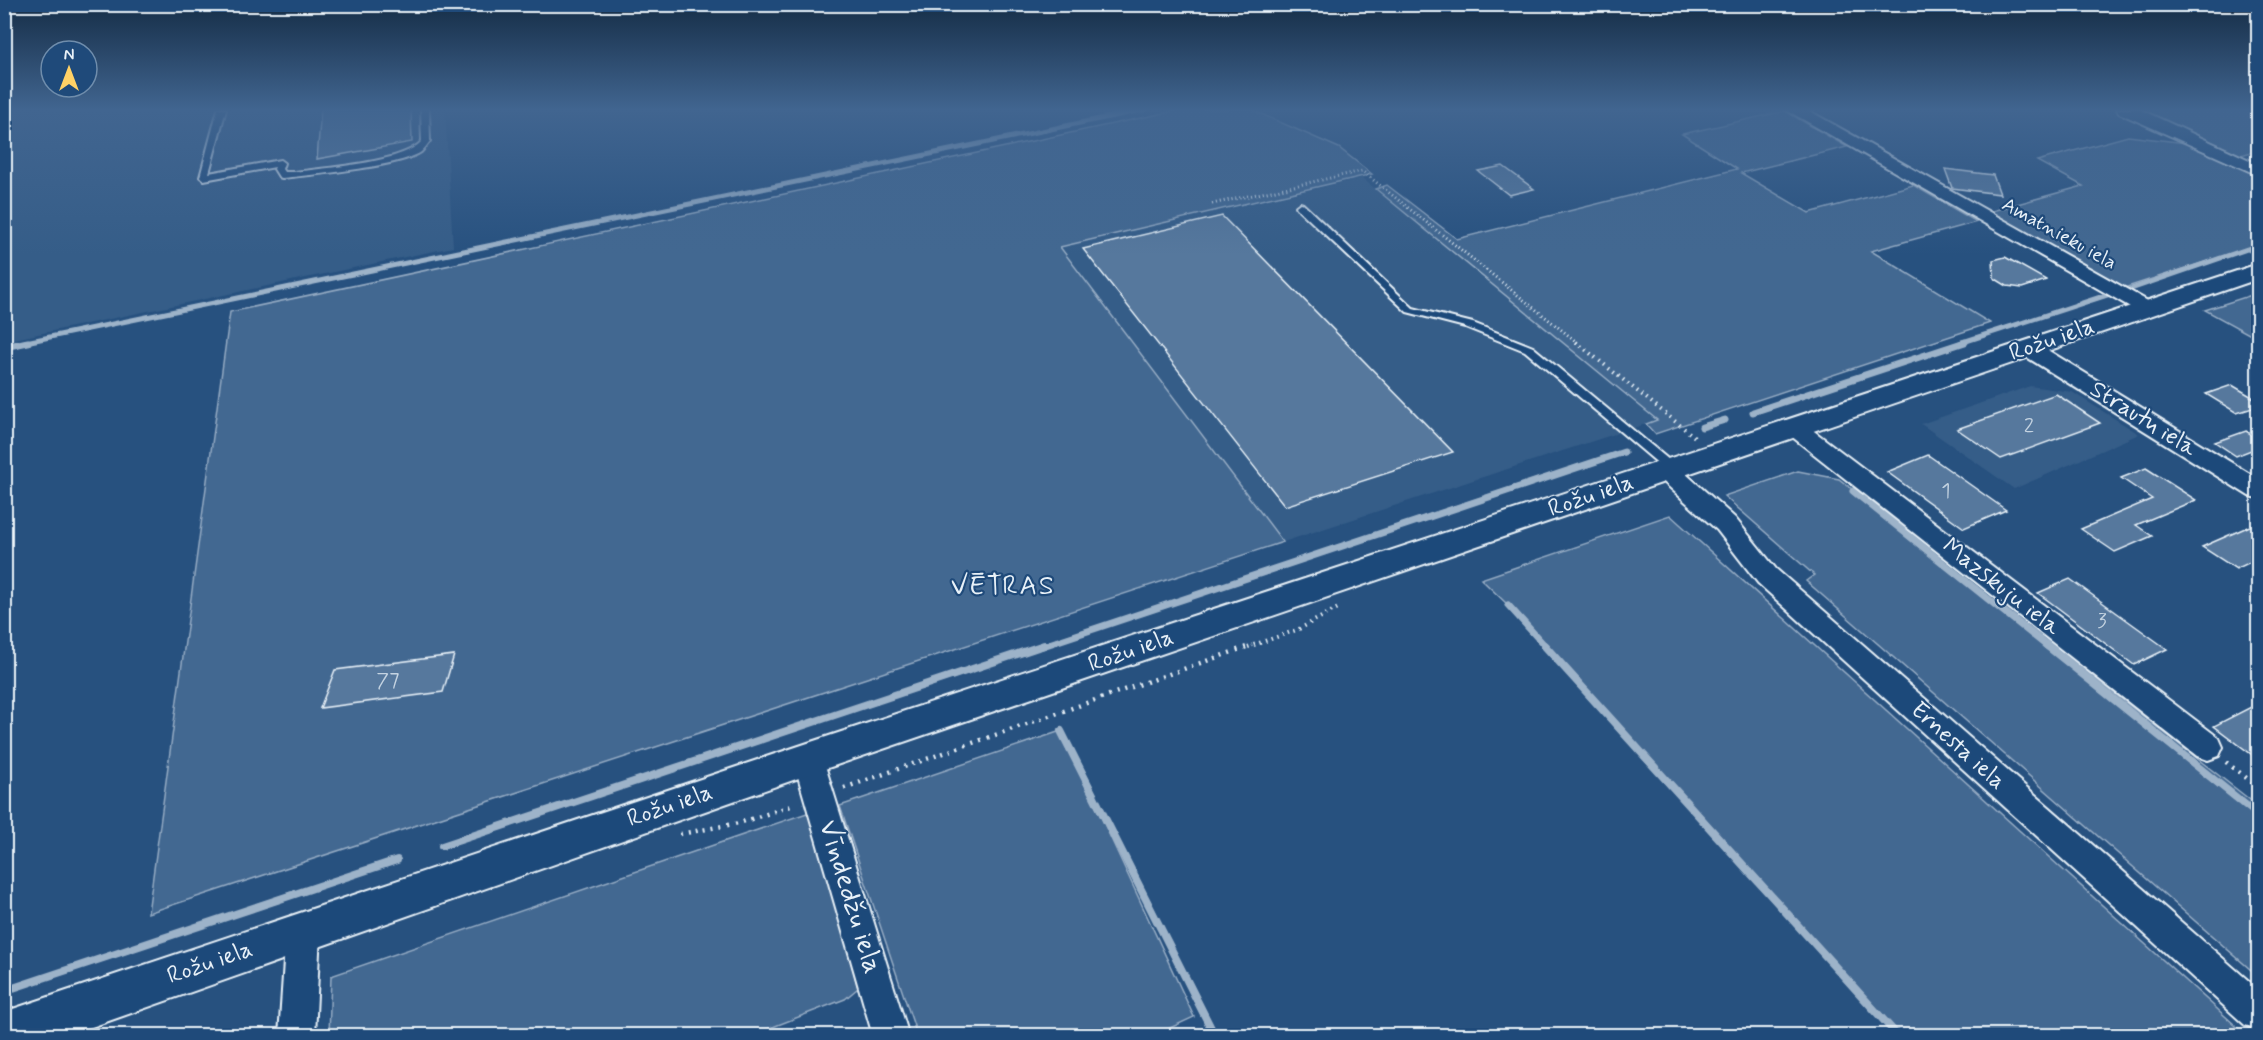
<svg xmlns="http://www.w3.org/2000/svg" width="2263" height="1040" font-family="Mynerve,sans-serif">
	<rect width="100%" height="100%" fill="#27517f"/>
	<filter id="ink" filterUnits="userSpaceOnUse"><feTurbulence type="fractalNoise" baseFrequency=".0167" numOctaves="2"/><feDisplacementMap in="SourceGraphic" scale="12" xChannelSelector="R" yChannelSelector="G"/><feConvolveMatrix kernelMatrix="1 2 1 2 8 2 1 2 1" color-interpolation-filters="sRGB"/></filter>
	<g filter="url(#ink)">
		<path fill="#355d88" d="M 5,109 L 445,109 L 453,247 L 5,341 Z
			M 1362,178 L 1658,420 L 1283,542 L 1060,247 Z
			M 2030,386 L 2072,392 L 2139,434 L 2014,489 L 1921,424 Z"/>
		<path fill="#436891" stroke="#96acc4" stroke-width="1.5" d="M 1183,109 L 1250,109 L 1339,148 L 1372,174 L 1060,247 L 1283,542 L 148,913 L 230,312 Z
			M 2135,109 L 2258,109 L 2258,150 L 2238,156 Z
			M 1785,111 L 1847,147 L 1741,173 L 1809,213 L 1913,185 L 1977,222 L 1871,251 L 1990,323 L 1655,434 L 1646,424 L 1657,420 L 1376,189 L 1387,185 L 1457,239 L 1737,169 L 1682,134 Z
			M 2128,136 L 2186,143 L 2258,175 L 2258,253 L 2255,255 L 2245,249 L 2121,289 L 1988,212 L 2083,186 L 2037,161 Z
			M 2258,293 L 2258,339 L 2205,310 Z
			M 1798,471 L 1839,479 L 2258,806 L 2258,976 L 1806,581 L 1814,575 L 1724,496 Z
			M 1670,515 L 2246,1035 L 1899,1035 L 1508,605 L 1481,579 Z
			M 1061,731 L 1194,1017 L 1155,1035 L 917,1035 L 840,806 Z
			M 810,812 L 858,988 L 845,999 L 752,1035 L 329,1036 L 331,976 Z"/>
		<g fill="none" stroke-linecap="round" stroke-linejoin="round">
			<path stroke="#9db3c9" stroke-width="5" d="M 2128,290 L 2250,248
				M 21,343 L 1147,109
				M 1960,343 L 2110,294"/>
			<path stroke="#9db3c9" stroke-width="7" d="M 4,347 L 28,342
				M 1753,412 L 1965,342
				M 1702,427 L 1725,420
				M 1853,491 L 2048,647
				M 1508,605 L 1546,647
				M 1040,647 L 1624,452"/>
			<path stroke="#9db3c9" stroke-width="8" d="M 1544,645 L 1898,1036
				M 2046,645 L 2258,815
				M 1061,731 L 1215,1036
				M 442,846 L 1044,645
				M 4,991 L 397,860"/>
		</g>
		<path fill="#57789d" stroke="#e8f1f8" stroke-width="1.5" d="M 321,109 L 411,109 L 412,142 L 317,159 Z
			M 1503,166 L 1534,189 L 1509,195 L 1478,171 Z
			M 1945,169 L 1993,175 L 2000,194 L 1952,188 Z
			M 1222,216 L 1453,452 L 1285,506 L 1083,249 Z
			M 2005,257 L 2046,280 L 2022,288 L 2007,286 L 1994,278 L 1993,260 Z
			M 2232,385 L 2259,401 L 2259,406 L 2237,413 L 2206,394 Z
			M 2056,394 L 2100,423 L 2001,459 L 1957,429 Z
			M 2246,431 L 2259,439 L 2259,447 L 2236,456 L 2215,442 Z
			M 1928,455 L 2006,510 L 1964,528 L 1887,472 Z
			M 2146,468 L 2196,500 L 2136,525 L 2152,536 L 2115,552 L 2081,529 L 2152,499 L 2121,478 Z
			M 2259,522 L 2259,558 L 2236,569 L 2202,547 Z
			M 2070,579 L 2167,649 L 2134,665 L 2038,593 Z
			M 454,655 L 443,692 L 320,708 L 335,670 Z
			M 2259,703 L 2259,760 L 2214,726 Z"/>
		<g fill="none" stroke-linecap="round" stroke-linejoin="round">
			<g stroke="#e8f1f8" stroke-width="4">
				<path id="service" d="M 218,109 L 226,109 L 209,173 L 280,160 L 284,163 L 282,169 L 284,172 L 294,172 C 324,168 403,163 422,141 L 421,109 L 429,109 L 430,141 C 427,145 424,149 421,152 C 399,167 311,175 282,178 L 279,177 L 274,169 L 275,167 L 204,180 L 200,177 Z
					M 1300,203 L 1303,204 L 1413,308 L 1473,323 L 1533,347 L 1675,465 L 1677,468 L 1675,471 L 1667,471 L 1525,351 L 1465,327 L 1407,312 L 1297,208 L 1296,206 Z"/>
			</g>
			<g stroke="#e8f1f8" stroke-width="4">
				<path id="minor" d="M 1785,109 L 1806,109 L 2153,304 L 2156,308 L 2153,312 L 2146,314 L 2139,312 Z
					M 2117,109 L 2139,109 L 2258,164 L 2258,175 L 2119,113 Z
					M 2028,341 L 2036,343 L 2258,479 L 2258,498 L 2249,496 L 2020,353 L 2017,348 L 2020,343 Z
					M 1794,419 L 1802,422 L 2219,738 L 2223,747 L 2219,756 L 2208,760 L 2197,756 L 1786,432 L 1782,427 L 1786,422 Z
					M 1666,462 L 1675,464 L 1735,518 L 1776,569 L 2258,989 L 2258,1029 L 2245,1025 L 1758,583 L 1717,530 L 1657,476 L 1654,470 L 1657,464 Z
					M 808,746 L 819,750 L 823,759 L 909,1036 L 873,1036 L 793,759 L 797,750 Z
					M 303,915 L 315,920 L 320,931 L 315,1036 L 279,1036 L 286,931 L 291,920 Z"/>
			</g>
			<g stroke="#e8f1f8" stroke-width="4">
				<path id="tertiary" d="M 2258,264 L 2258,279 L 816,772 L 66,1036 L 4,1036 L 4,1012 L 808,743 Z"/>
			</g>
			<path stroke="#e8f1f8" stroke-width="3" stroke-dasharray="1 3" stroke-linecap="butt" d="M 1212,204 L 1362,171 L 1578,343"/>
			<path stroke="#e8f1f8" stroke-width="4" stroke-dasharray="1.5 4.5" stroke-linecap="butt" d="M 1576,342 L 1696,438
				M 1248,647 L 1299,629 L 1338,608"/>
			<path stroke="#e8f1f8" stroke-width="4.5" stroke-dasharray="2 6" stroke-linecap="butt" d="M 2226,762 L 2258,787
				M 844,788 L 1252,645
				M 680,834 L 739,823 L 794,805"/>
			<use href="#service" fill="#1f4a7a" fill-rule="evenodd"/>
			<use href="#minor" fill="#1f4a7a" fill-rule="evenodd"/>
			<use href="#tertiary" fill="#1f4a7a" fill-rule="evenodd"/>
		</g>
	</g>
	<linearGradient id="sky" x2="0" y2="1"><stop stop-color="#152d46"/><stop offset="0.43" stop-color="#416590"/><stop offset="1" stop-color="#416590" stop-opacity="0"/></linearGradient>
	<rect width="2263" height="255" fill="url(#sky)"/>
	<g text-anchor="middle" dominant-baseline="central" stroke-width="4.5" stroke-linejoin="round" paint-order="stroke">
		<g font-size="20" fill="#e8f1f8" stroke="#1f4a7a">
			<text transform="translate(2059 234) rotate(29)">Amatnieku iela</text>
		</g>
		<g font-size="21" fill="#c4d3e1">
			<text x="2029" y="426">2</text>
			<text x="1946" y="491">1</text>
			<text x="2102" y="621">3</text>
			<text x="388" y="681">77</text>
		</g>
		<g font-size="24" fill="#e8f1f8" stroke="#1f4a7a">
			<text transform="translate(2052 340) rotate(-19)">Rožu iela</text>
			<text transform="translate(2143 419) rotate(32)">Strautu iela</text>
			<text transform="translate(1591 496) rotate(-19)">Rožu iela</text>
			<text transform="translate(2001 587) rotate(38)">Mazskuju iela</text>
			<text transform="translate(1131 651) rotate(-19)">Rožu iela</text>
			<text transform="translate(1958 746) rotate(42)">Ernesta iela</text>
			<text transform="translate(670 806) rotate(-19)">Rožu iela</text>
			<text transform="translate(210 963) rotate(-19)">Rožu iela</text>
		</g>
		<g font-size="27" letter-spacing="1.5" fill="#e8f1f8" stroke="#1f4a7a">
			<text x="1003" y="586">VĒTRAS</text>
		</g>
		<g font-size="28" fill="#e8f1f8" stroke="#1f4a7a">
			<text transform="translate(850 897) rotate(73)">Vīndedžu iela</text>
		</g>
	</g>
	<rect width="2263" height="1040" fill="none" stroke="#1f4a7a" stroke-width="24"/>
	<rect x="12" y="12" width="2239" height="1016" fill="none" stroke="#e8f1f8" stroke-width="2" filter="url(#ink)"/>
	<g transform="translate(69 69)"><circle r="28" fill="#1f4a7a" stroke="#6f8dac" stroke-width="1.5"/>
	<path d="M0-4.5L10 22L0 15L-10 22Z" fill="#ffd166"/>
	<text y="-9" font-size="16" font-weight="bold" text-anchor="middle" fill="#e8f1f8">N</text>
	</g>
</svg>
